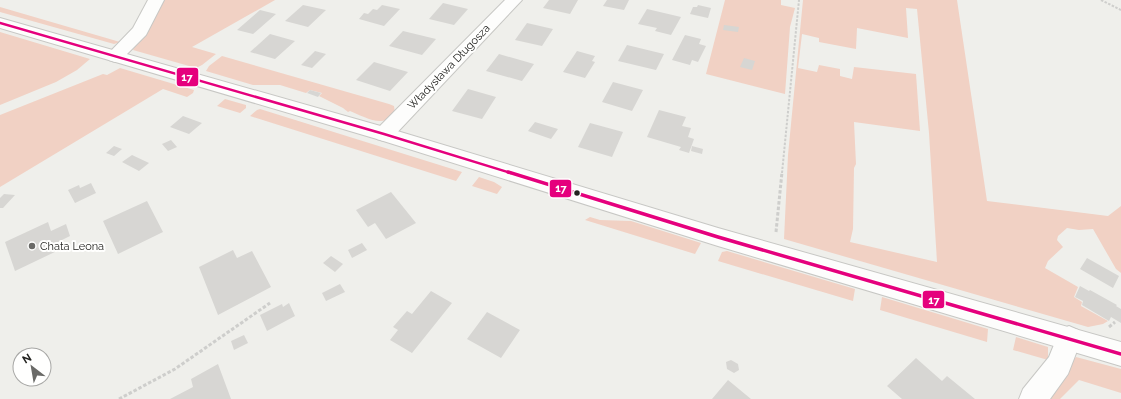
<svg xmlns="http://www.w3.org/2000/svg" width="1121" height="399" font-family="Raleway,sans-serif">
	<rect width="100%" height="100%" fill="#efefeb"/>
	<path fill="#f1d1c4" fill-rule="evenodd" d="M 163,0 L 275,0 L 192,47 L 216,54 L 202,65 L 196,68 L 133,50 C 142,32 155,21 163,0 Z
		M 725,0 L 781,0 L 781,5 L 795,8 L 790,27 L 785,94 L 706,74 Z
		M 803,0 L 957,0 L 987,201 L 1108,216 L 1121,206 L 1121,273 L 1116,269 L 1093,229 L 1079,230 L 1067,228 L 1058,236 L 1057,240 L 1063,247 L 1048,261 L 1045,268 L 1078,287 L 1074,297 L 1082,302 L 1081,306 L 1108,321 L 1103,324 L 1088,327 L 784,239 L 788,155 ZM 906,8 L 917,9 L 929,133 L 937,262 L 850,242 L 853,229 L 854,168 L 856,164 L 854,122 L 920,131 L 916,74 L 854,67 L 852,79 L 840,76 L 840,69 L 819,65 L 817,72 L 798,68 L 802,34 L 819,38 L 819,42 L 856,49 L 857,28 L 908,38 Z
		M 0,7 L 120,42 L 114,44 L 0,12 Z
		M 0,32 L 90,59 L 77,70 L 56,82 L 0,105 Z
		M 222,56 L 389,104 L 394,106 L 395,113 C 391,116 387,121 381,121 C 373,122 357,114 350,111 L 348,112 L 343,108 L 319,96 L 322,93 L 310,90 L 306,93 L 280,85 L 253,85 L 206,71 L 209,66 Z
		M 120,68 L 194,90 L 193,93 L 187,97 L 163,89 L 0,187 L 0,115 L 103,74 L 107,75 Z
		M 225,99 L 246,105 L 246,108 L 240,113 L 217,106 Z
		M 260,109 L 462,172 L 456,181 L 250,116 L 257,110 Z
		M 479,177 L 494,182 L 502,187 L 497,194 L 472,186 Z
		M 590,217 L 600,220 L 631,221 L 701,243 L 695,254 L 585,220 Z
		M 727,251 L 855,289 L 853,301 L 718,261 L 722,252 Z
		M 882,297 L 988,329 L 987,342 L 880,310 Z
		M 1016,337 L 1048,347 L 1048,360 L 1013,350 Z
		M 1076,357 L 1121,369 L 1121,393 L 1079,380 L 1060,399 L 1042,399 Z"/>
	<path fill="#d7d6d3" d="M 549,0 L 578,0 L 570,14 L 543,8 Z
		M 607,0 L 629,0 L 624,10 L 603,6 Z
		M 443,3 L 468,9 L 454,25 L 429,19 Z
		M 303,5 L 326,10 L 308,27 L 285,21 Z
		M 382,5 L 400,9 L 384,26 L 359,19 L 364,13 L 368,14 L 373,9 L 377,10 Z
		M 698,5 L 711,8 L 708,18 L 690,14 L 693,7 L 697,7 Z
		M 647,9 L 681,17 L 671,35 L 655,31 L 657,28 L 638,24 Z
		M 260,10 L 276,14 L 253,34 L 237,30 Z
		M 527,23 L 553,29 L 542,46 L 515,40 Z
		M 724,25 L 739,27 L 738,32 L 723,30 Z
		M 403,31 L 436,39 L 422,55 L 389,46 Z
		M 270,34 L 295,41 L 275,59 L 250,52 Z
		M 685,35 L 701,39 L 699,44 L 706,46 L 698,62 L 692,60 L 690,65 L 672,60 Z
		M 627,45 L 664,54 L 656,70 L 618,61 Z
		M 315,51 L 326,54 L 312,68 L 301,65 Z
		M 577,51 L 595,56 L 592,61 L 595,62 L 585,78 L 563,72 Z
		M 499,54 L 534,64 L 522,81 L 486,71 Z
		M 744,58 L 755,61 L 752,70 L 740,67 Z
		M 374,62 L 408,72 L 390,91 L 356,80 Z
		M 613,82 L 643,90 L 632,111 L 602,102 Z
		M 468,89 L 496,97 L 482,119 L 452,111 Z
		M 310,90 L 321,93 L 318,97 L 307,93 Z
		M 659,110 L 686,117 L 682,126 L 691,128 L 688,137 L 694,139 L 689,153 L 679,150 L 681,147 L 647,137 Z
		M 183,116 L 202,123 L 189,134 L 170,127 Z
		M 535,122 L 558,129 L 551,139 L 528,131 Z
		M 590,123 L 623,132 L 612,157 L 578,147 Z
		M 171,140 L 177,147 L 168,151 L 162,144 Z
		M 114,146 L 122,149 L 114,156 L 106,153 Z
		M 692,146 L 703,149 L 702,154 L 691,151 Z
		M 132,155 L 149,163 L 139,171 L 122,162 Z
		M 91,183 L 96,193 L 75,203 L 68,190 L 79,185 L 80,188 Z
		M 391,192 L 416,223 L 386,239 L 375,223 L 368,227 L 356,210 Z
		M 4,194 L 15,195 L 3,208 L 0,208 L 0,198 Z
		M 147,201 L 163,232 L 118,254 L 103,221 Z
		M 48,222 L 51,231 L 66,224 L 70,236 L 56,243 L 59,250 L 15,271 L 5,242 Z
		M 362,243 L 367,250 L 352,258 L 348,250 Z
		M 233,250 L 237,258 L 252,251 L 271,287 L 218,315 L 199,267 Z
		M 331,256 L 343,264 L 335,272 L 323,263 Z
		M 1087,258 L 1119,276 L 1113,288 L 1080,269 Z
		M 340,284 L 345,292 L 326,301 L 322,293 Z
		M 1080,286 L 1089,291 L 1090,290 L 1117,305 L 1116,306 L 1121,309 L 1121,323 L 1111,317 L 1109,321 L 1082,305 L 1083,301 L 1075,297 Z
		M 431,291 L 452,303 L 412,353 L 390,340 L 398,330 L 393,327 L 407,311 L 412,314 Z
		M 289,303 L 295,316 L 267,331 L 260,315 L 282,304 L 283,307 Z
		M 487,312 L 520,330 L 501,358 L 467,339 Z
		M 244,335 L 248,343 L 234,350 L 231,341 Z
		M 916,358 L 942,381 L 947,376 L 975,399 L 902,399 L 887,386 Z
		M 731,360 L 738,364 L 739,370 L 734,373 L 727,369 L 726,362 Z
		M 218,364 L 231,399 L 170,399 L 193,387 L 191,379 Z
		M 728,380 L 751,399 L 712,399 Z"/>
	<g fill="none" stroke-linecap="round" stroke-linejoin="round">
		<g stroke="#c7c7c4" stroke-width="2">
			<path id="street" d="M 148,0 L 164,0 L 146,35 L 121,60 L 115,62 L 109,60 L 106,56 L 133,28 Z
				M 505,0 L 522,0 L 391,139 L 384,141 L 377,139 L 374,134 L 377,129 Z
				M 1069,326 L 1078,330 L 1082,338 L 1068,374 L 1050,399 L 1019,399 L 1023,389 L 1049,357 L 1060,330 Z"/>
		</g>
		<g stroke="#c7c7c4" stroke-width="2">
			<path id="secondary" d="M 0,18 L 384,127 L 718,228 L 1121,342 L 1121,366 L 718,246 L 377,139 L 0,28 Z"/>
		</g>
		<path stroke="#cececc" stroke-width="2" stroke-dasharray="2.5 1.5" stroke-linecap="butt" d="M 1101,0 L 1121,10
			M 782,173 L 799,0"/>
		<path stroke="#cececc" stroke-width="3" stroke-dasharray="3.5 2" stroke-linecap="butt" d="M 776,232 L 782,172
			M 1109,327 L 1115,322
			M 119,399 L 175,369 L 270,303"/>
		<use href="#street" fill="#fdfdfc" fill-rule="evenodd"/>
		<use href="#secondary" fill="#fdfdfc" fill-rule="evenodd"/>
		<g stroke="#fffffe" stroke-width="5">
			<path id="bus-1-far1" d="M 0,23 L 384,134 L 511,173"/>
		</g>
		<g stroke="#fffffe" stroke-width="6">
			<path id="bus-1" d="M 508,172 L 718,237 L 1121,354"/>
		</g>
		<use href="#bus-1-far1" stroke="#e5007d" stroke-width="2.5"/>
		<use href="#bus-1" stroke="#e5007d" stroke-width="3.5"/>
	</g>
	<circle fill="#232320" stroke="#fffffe" stroke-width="1.5" cx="577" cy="193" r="3.5"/>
	<circle fill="#6a6a67" stroke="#fffffe" stroke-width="1.5" cx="32" cy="246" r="4"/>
	<g text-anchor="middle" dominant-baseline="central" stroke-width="4" stroke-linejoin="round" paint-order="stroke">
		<g font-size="11" fill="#232320" stroke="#fffffe">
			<text transform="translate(449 67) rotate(-46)">Władysława Długosza</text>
		</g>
		<g font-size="11" fill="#232320" stroke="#fffffe" text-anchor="start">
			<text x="40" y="246">Chata Leona</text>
		</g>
	</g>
	<g stroke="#fffffe" stroke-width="1.5">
		<rect x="176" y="67" width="23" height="20" rx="4" fill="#e5007d"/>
		<rect x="549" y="179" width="23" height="19" rx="4" fill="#e5007d"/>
		<rect x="922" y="290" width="23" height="19" rx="4" fill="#e5007d"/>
	</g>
	<g font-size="11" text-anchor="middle" font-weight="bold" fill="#fff">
		<text x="187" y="81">17</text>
		<text x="561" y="192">17</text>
		<text x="934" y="304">17</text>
	</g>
	<g transform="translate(32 367) rotate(329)"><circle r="19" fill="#fffffe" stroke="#a7a7a5"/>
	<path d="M0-3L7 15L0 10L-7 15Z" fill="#6a6a67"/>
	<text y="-6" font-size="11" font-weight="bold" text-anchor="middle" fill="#232320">N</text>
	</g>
</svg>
